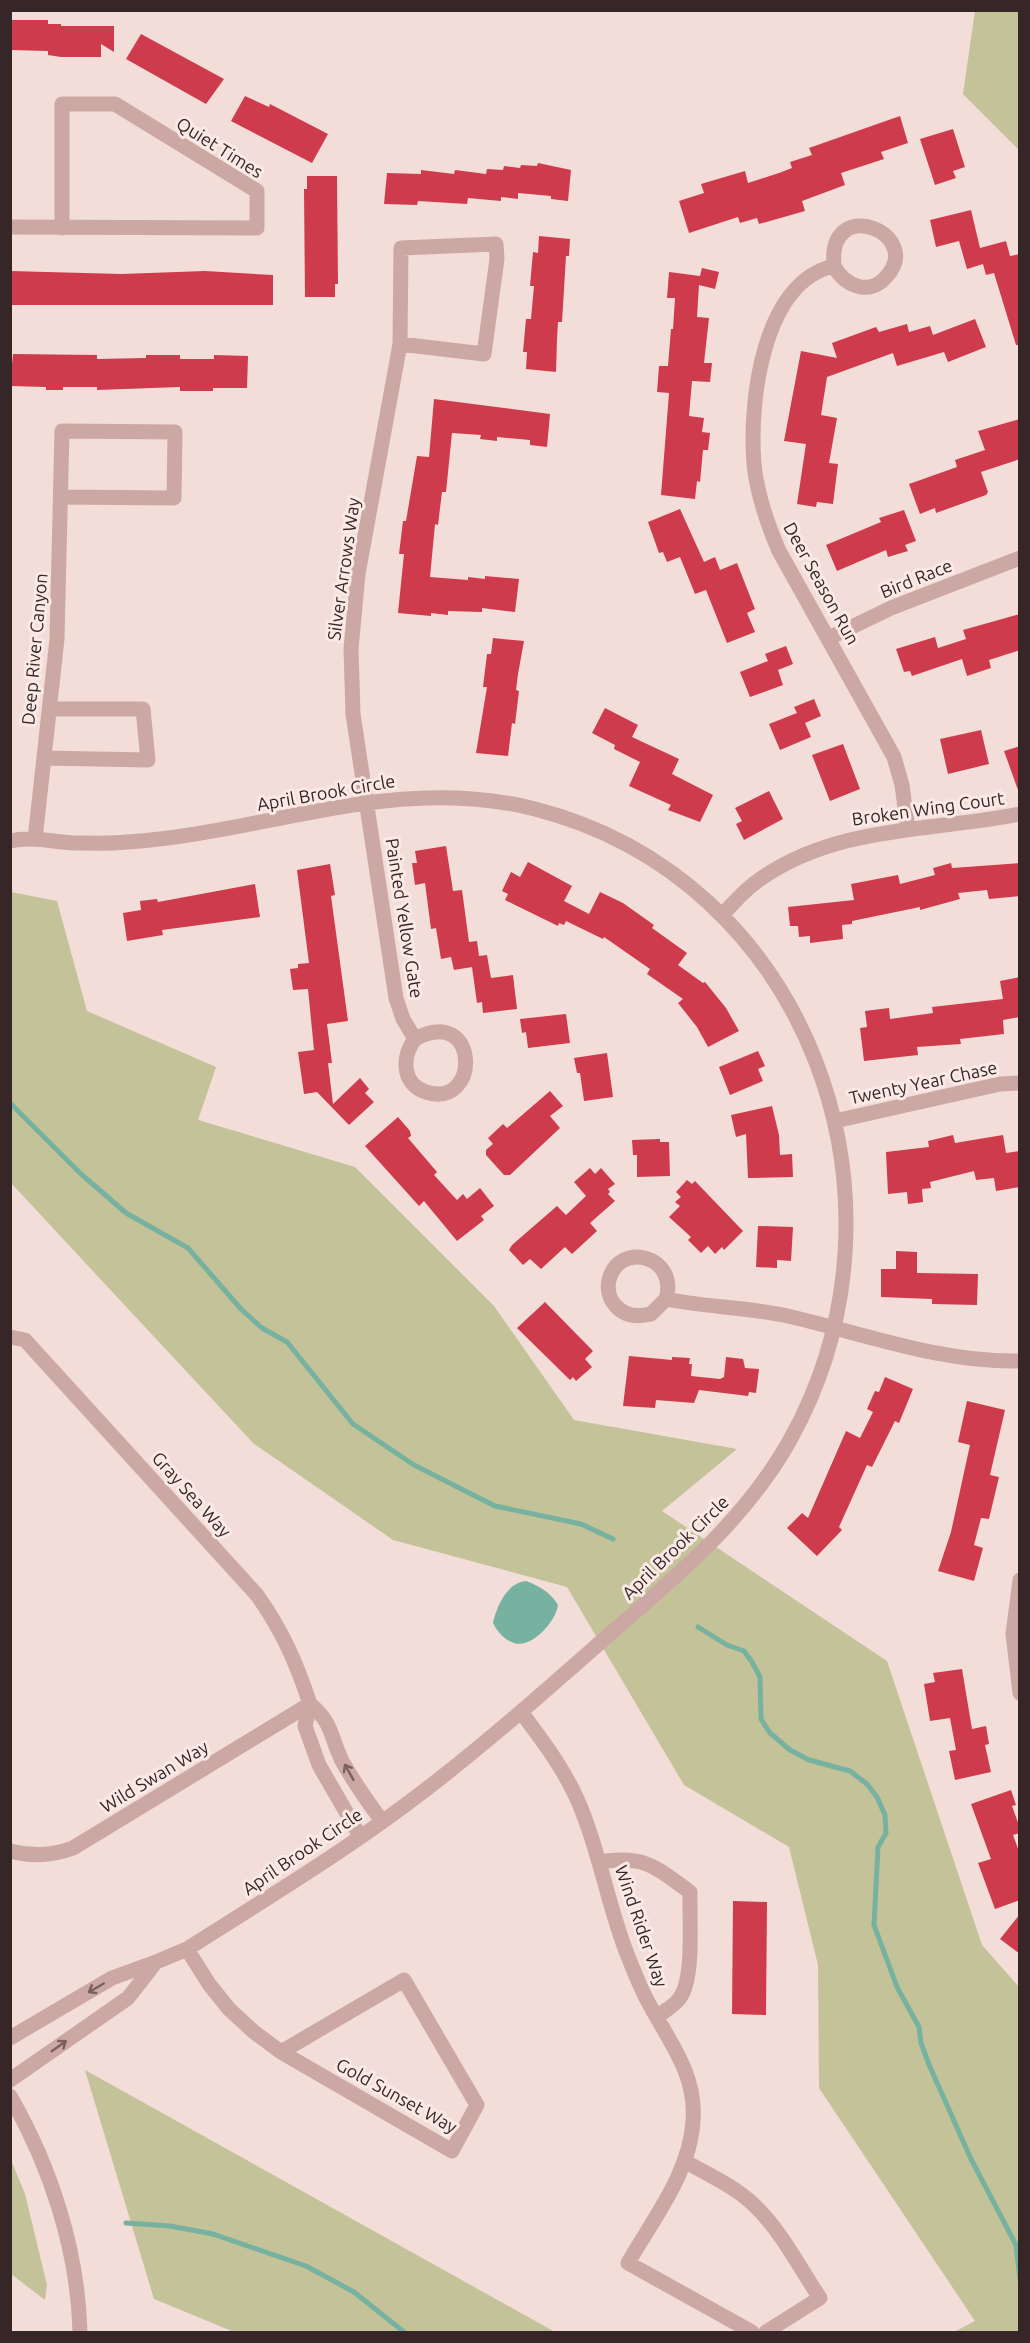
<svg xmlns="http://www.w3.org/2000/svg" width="1030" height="2343" font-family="Ubuntu,sans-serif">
	<rect width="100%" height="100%" fill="#f3ddd8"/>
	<path fill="#c3c298" d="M 975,11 L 1019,11 L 1019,150 L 963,94 Z
		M 11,892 L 57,901 L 87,1011 L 216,1067 L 198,1120 L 355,1167 L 494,1306 L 574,1420 L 737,1449 L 662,1511 L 887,1661 L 982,1945 L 1019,1987 L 1019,2332 L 954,2332 L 975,2321 L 819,2088 L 818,1965 L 789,1847 L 684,1785 L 567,1587 L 393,1540 L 253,1443 L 11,1183 Z
		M 85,2070 L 555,2332 L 234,2332 L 154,2299 Z
		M 11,2160 L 25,2194 L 47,2285 L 45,2300 L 11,2274 Z"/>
	<path fill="#76b29f" d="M 526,1581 C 540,1586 551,1593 558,1605 C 556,1621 532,1649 514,1643 C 504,1640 497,1631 493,1623 C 497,1605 507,1583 526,1581 Z"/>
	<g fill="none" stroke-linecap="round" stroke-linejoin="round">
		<path stroke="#76b29f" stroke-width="5" d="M 10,1103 L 81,1174 L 126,1213 L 188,1248 L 241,1309 L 262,1328 L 287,1342 L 353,1424 L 414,1465 L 495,1506 L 581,1524 L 613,1539
			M 698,1627 L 727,1645 L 744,1651 L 752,1662 L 760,1677 L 761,1719 L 770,1733 L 790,1750 L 809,1760 L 850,1771 L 867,1784 L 877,1797 L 885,1815 L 886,1833 L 878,1847 L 874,1925 L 897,1987 L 919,2027 L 921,2043 L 930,2067 L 971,2159 L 1016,2245 L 1020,2279
			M 126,2223 L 170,2226 L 213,2234 L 306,2266 L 354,2292 L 404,2332"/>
	</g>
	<path fill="#ce3b4c" d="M 10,20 L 48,20 L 48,24 L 61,24 L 61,26 L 114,26 L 114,52 L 101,44 L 101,57 L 61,57 L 48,55 L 48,51 L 10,50 Z
		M 141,34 L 224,79 L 206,104 L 126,59 Z
		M 245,96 L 269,107 L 270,104 L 328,134 L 312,163 L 231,121 Z
		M 900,116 L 908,143 L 881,152 L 884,159 L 841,173 L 845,185 L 802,201 L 805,211 L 759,224 L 757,218 L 740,223 L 738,217 L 689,233 L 679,201 L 704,193 L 701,184 L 745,171 L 748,183 L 779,173 L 792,168 L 790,162 L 812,155 L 809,148 Z
		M 953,129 L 965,167 L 953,171 L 956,178 L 935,185 L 920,139 Z
		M 538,163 L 571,170 L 568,201 L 551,199 L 551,196 L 518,193 L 518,199 L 501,197 L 501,201 L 468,198 L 467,204 L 418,201 L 417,205 L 384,204 L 387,173 L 421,174 L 421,170 L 454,174 L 455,170 L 486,174 L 487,169 L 503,170 L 504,166 L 520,168 L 521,165 L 537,166 Z
		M 307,176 L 337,176 L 338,284 L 335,284 L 335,297 L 305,297 L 304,189 L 307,189 Z
		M 971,210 L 980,248 L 1006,241 L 1010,256 L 1020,254 L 1020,345 L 1016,345 L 994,273 L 986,275 L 983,264 L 967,269 L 959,241 L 936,247 L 930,220 Z
		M 539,236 L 570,239 L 569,256 L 566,256 L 562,322 L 558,322 L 557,339 L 556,372 L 526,369 L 527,352 L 523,352 L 526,319 L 531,319 L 534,286 L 530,286 L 533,252 L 538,253 Z
		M 702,268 L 719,272 L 715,289 L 699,285 L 697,317 L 709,318 L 704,363 L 712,363 L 710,382 L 692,381 L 689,416 L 704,418 L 702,432 L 710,433 L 708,450 L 703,450 L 700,482 L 697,481 L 695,499 L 661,495 L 669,393 L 657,392 L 659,366 L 668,366 L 671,329 L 673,329 L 675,298 L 667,298 L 669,272 L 700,276 Z
		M 10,271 L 121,274 L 205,271 L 273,275 L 273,305 L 10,305 Z
		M 975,319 L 986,347 L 948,362 L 944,352 L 897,366 L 893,353 L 827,377 L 821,415 L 837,418 L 829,463 L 838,464 L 833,504 L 817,502 L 816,507 L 797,504 L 806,444 L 784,441 L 801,351 L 837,358 L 832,343 L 876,327 L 879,332 L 907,324 L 909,332 L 930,326 L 933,335 Z
		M 13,354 L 97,355 L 97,359 L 146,358 L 146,355 L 180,355 L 180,359 L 214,359 L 214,355 L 248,356 L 247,388 L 213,388 L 213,391 L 180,391 L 180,387 L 97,390 L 97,387 L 63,387 L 63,390 L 46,390 L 46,387 L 10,386 Z
		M 434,399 L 550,414 L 547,447 L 530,445 L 530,440 L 497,437 L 497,441 L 480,439 L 481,435 L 452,433 L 446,492 L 442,492 L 438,525 L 435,524 L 430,577 L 468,580 L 468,577 L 485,579 L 485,576 L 519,579 L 515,612 L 482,608 L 482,612 L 448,611 L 448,615 L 431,613 L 431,616 L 398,613 L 404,554 L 399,554 L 403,521 L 406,521 L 417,456 L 429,457 Z
		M 1020,419 L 1020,459 L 981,472 L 988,492 L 986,495 L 936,513 L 935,508 L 920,514 L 909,484 L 957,467 L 955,460 L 985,450 L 978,431 Z
		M 680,509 L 704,562 L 715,557 L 720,570 L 737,563 L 755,609 L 747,613 L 755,632 L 727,643 L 706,590 L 695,594 L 680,557 L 667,562 L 663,552 L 659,553 L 648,522 Z
		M 904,510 L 916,541 L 905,545 L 908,551 L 888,557 L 886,550 L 837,571 L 826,545 L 881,522 L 879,518 Z
		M 1020,614 L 1020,650 L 989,660 L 991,668 L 967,676 L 962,659 L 912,676 L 910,671 L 904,672 L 896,649 L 935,637 L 938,648 L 966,639 L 963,630 Z
		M 493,638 L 524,641 L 518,674 L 516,690 L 519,691 L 515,724 L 512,723 L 508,756 L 476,753 L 487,687 L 483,687 L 487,654 L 491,654 Z
		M 786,646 L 793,664 L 778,670 L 783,685 L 750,697 L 740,672 L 768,661 L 765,654 Z
		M 814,699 L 821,716 L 805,723 L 811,737 L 780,750 L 769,724 L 797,713 L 794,707 Z
		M 605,708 L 638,725 L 632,737 L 679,759 L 672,774 L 713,795 L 700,822 L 668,810 L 671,805 L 629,786 L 640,762 L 614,749 L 615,745 L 592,733 Z
		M 981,730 L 989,764 L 948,774 L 940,739 Z
		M 843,744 L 860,789 L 830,801 L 812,755 Z
		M 1020,746 L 1020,790 L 1018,790 L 1004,751 Z
		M 769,791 L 783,819 L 744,840 L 736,824 L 742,821 L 735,808 Z
		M 446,846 L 453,891 L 462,890 L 469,942 L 477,941 L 479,956 L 487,955 L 491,978 L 513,975 L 517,1009 L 483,1013 L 482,1002 L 477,1003 L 472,967 L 454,970 L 451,957 L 441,959 L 436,928 L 431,929 L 425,883 L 415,885 L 412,863 L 417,863 L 415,851 Z
		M 528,862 L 572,886 L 564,901 L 589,914 L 600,892 L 623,903 L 654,925 L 652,928 L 687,953 L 678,965 L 703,983 L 705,982 L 726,1008 L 739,1031 L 708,1047 L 697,1027 L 678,1003 L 683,999 L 647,974 L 650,969 L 604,937 L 603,939 L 566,921 L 564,925 L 559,923 L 558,926 L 505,900 L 508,894 L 502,891 L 511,872 L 520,877 Z
		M 951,863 L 952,868 L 1020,863 L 1020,896 L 989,899 L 987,890 L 958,893 L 960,899 L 920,910 L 920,907 L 852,921 L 852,924 L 842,925 L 843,939 L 810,943 L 810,936 L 799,937 L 798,926 L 790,926 L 788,907 L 854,900 L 851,884 L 898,875 L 900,884 L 935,875 L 933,868 Z
		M 330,864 L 335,895 L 331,896 L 348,1021 L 327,1024 L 332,1063 L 328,1063 L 333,1104 L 360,1078 L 369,1089 L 365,1093 L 374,1102 L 349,1125 L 317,1092 L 304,1094 L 298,1052 L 314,1050 L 308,989 L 293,990 L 290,969 L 298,968 L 298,964 L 309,963 L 297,870 Z
		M 255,884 L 260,917 L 162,930 L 163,935 L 127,941 L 123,913 L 141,910 L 140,901 L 157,899 L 158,902 Z
		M 1020,977 L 1020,1017 L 1003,1020 L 1004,1034 L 960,1039 L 961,1044 L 917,1047 L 918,1055 L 864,1061 L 860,1028 L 867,1027 L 865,1011 L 889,1008 L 890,1019 L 933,1013 L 932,1007 L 1003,999 L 1000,981 Z
		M 566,1014 L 570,1043 L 528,1048 L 526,1032 L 522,1033 L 520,1019 Z
		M 758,1051 L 765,1066 L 758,1069 L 763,1081 L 730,1095 L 719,1067 Z
		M 607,1053 L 613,1097 L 584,1101 L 580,1073 L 577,1073 L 574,1058 Z
		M 550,1091 L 563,1106 L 550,1116 L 560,1128 L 510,1175 L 504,1175 L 486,1155 L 486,1150 L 493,1144 L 488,1138 L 503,1124 L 507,1128 Z
		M 772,1106 L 779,1135 L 780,1155 L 792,1154 L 793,1177 L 748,1178 L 746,1134 L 736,1137 L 731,1115 Z
		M 398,1117 L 410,1131 L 411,1136 L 408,1138 L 437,1172 L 434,1175 L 457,1200 L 463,1194 L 467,1199 L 480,1188 L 494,1206 L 481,1216 L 484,1220 L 457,1241 L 424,1201 L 419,1206 L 365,1146 Z
		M 953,1135 L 955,1143 L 1003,1135 L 1006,1153 L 1020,1151 L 1020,1187 L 996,1191 L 994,1178 L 976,1180 L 974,1171 L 930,1182 L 931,1188 L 922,1189 L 923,1202 L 908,1204 L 907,1192 L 888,1194 L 886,1152 L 929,1147 L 928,1141 Z
		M 660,1139 L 660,1142 L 669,1142 L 670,1176 L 637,1177 L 637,1155 L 633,1155 L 632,1140 Z
		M 590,1168 L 595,1174 L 601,1168 L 615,1184 L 608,1189 L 610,1192 L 608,1194 L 615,1201 L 590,1223 L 597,1231 L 572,1254 L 565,1247 L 541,1269 L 530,1259 L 523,1265 L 509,1250 L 512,1245 L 557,1206 L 566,1215 L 586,1196 L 574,1182 Z
		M 687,1180 L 692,1184 L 695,1181 L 743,1231 L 724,1250 L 722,1247 L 715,1254 L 708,1246 L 701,1253 L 688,1240 L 691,1237 L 669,1217 L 680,1206 L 675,1202 L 681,1197 L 676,1192 Z
		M 758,1226 L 793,1227 L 791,1261 L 777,1260 L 777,1268 L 756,1267 Z
		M 896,1251 L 917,1252 L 917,1273 L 978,1274 L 977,1305 L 932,1304 L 932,1299 L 881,1297 L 881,1269 L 896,1269 Z
		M 545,1302 L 593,1351 L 585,1359 L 592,1367 L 576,1381 L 573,1377 L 570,1380 L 517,1328 Z
		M 629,1356 L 672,1360 L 672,1357 L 690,1358 L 689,1364 L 692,1364 L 691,1376 L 720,1379 L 724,1377 L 726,1357 L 743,1359 L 745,1368 L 759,1369 L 756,1393 L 749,1392 L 748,1396 L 699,1390 L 694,1403 L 656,1400 L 655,1408 L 623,1406 Z
		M 885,1377 L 913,1389 L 899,1423 L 895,1421 L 872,1467 L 867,1465 L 839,1527 L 842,1530 L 817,1556 L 787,1528 L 802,1513 L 808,1518 L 846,1431 L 860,1438 L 873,1412 L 867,1409 L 875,1391 L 879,1392 Z
		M 967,1401 L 1005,1410 L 990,1475 L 999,1477 L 989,1519 L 981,1518 L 974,1545 L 983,1548 L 974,1581 L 938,1571 L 951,1532 L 970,1445 L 958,1442 Z
		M 962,1669 L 972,1729 L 986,1726 L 989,1744 L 985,1745 L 991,1772 L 955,1780 L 949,1751 L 956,1750 L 950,1718 L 930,1721 L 924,1684 L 935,1682 L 933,1673 Z
		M 1011,1790 L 1016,1805 L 1012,1806 L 1020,1828 L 1020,1833 L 1013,1835 L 1020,1854 L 1020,1900 L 995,1909 L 978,1863 L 991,1859 L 971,1804 Z
		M 733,1901 L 767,1902 L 766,2015 L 732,2014 Z
		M 1020,1914 L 1020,1954 L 1000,1939 Z"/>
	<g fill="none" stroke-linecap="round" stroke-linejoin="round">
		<path stroke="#cca8a4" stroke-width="15" d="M 10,227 L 257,228 L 257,191 L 115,104 L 62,104 L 62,228
			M 834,266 C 844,285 869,297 886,277 C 926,234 827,193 834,266 C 762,282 749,403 754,464 C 757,495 767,523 779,551 L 894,757 L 902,785 L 908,830
			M 400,344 L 484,354 L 497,259 L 496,244 L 401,248 L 400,344 L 358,574 L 351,649 L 353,714 L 396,998 L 403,1019 L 415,1039 C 402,1056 401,1084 426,1092 C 481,1110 480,1004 415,1039
			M 829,638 L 891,608 L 1020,558
			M 44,758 L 148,760 L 143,709 L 50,709
			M 35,839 L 57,639 L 62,431 L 175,432 L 174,498 L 62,497
			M 10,841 C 32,836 52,842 74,843 C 91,843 109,844 127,842 C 266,833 395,773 535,809 C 809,879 924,1200 790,1440 C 746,1519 678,1575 611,1633 C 545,1691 479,1750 408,1803 C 337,1856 261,1902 187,1949 L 156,1962
			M 722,915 C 734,903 745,889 759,880 C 836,825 930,832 1020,814
			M 835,1121 L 1000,1084 L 1020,1083
			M 666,1299 C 679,1256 619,1240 609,1280 C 607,1289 609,1299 616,1306 C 625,1317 638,1317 651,1314 L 666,1299 C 705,1307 744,1307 783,1315 C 860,1332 939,1363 1020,1361
			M 10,1337 L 25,1340 L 257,1595 C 282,1630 297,1664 310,1704 L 73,1848 C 52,1856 33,1857 10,1851
			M 1020,1580 L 1013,1634 L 1020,1693
			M 521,1712 C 546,1745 570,1777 584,1816 C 602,1863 610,1913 629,1959 C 634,1971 639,1984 645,1996 C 666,2038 697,2072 693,2121 C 690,2173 653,2219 628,2263 L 752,2332
			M 360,1836 L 319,1765 L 305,1726 L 310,1704 C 333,1723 330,1736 342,1761 C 354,1782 367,1801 382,1821
			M 599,1862 C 645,1855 654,1866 690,1892 C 689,1918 695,1979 679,1999 C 674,2006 664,2011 657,2017
			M 187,1949 L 209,1984 L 229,2009 L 254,2032 L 281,2052 L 452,2151 L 477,2105 L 404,1980 L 281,2052
			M 10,2038 L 112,1978 L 156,1962 L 128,1998 L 10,2080
			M 10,2096 C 51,2167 78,2251 80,2332
			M 686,2162 C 709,2175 734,2186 753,2204 C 781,2230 799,2267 820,2298 L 766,2332"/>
	</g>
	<defs><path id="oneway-shaft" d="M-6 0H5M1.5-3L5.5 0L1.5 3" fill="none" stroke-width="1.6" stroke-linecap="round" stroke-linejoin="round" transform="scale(1.5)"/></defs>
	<g stroke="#7a605f">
		<use href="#oneway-shaft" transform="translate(349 1772) rotate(-119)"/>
		<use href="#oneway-shaft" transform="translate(96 1988) rotate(150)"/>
		<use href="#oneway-shaft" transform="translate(59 2046) rotate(-35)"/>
	</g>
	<g text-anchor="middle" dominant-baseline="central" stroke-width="6" stroke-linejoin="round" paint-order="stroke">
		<g font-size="18" fill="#362627" stroke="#fae9e5">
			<text transform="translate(220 147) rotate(32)">Quiet Times</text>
			<text transform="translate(343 569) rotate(-82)">Silver Arrows Way</text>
			<text transform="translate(916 578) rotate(-22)">Bird Race</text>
			<text transform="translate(822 583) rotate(61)">Deer Season Run</text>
			<text transform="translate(34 649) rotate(-85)">Deep River Canyon</text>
			<text transform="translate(326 792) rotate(-10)">April Brook Circle</text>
			<text transform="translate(928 808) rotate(-8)">Broken Wing Court</text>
			<text transform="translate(405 918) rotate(81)">Painted Yellow Gate</text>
			<text transform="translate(923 1082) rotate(-12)">Twenty Year Chase</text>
			<text transform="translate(192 1494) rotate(48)">Gray Sea Way</text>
			<text transform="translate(675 1547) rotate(-44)">April Brook Circle</text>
			<text transform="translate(154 1776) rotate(-31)">Wild Swan Way</text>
			<text transform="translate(302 1851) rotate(-34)">April Brook Circle</text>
			<text transform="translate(642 1926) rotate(71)">Wind Rider Way</text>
			<text transform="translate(397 2095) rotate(29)">Gold Sunset Way</text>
		</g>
	</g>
	<rect width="1030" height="2343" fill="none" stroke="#362627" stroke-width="24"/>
</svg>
